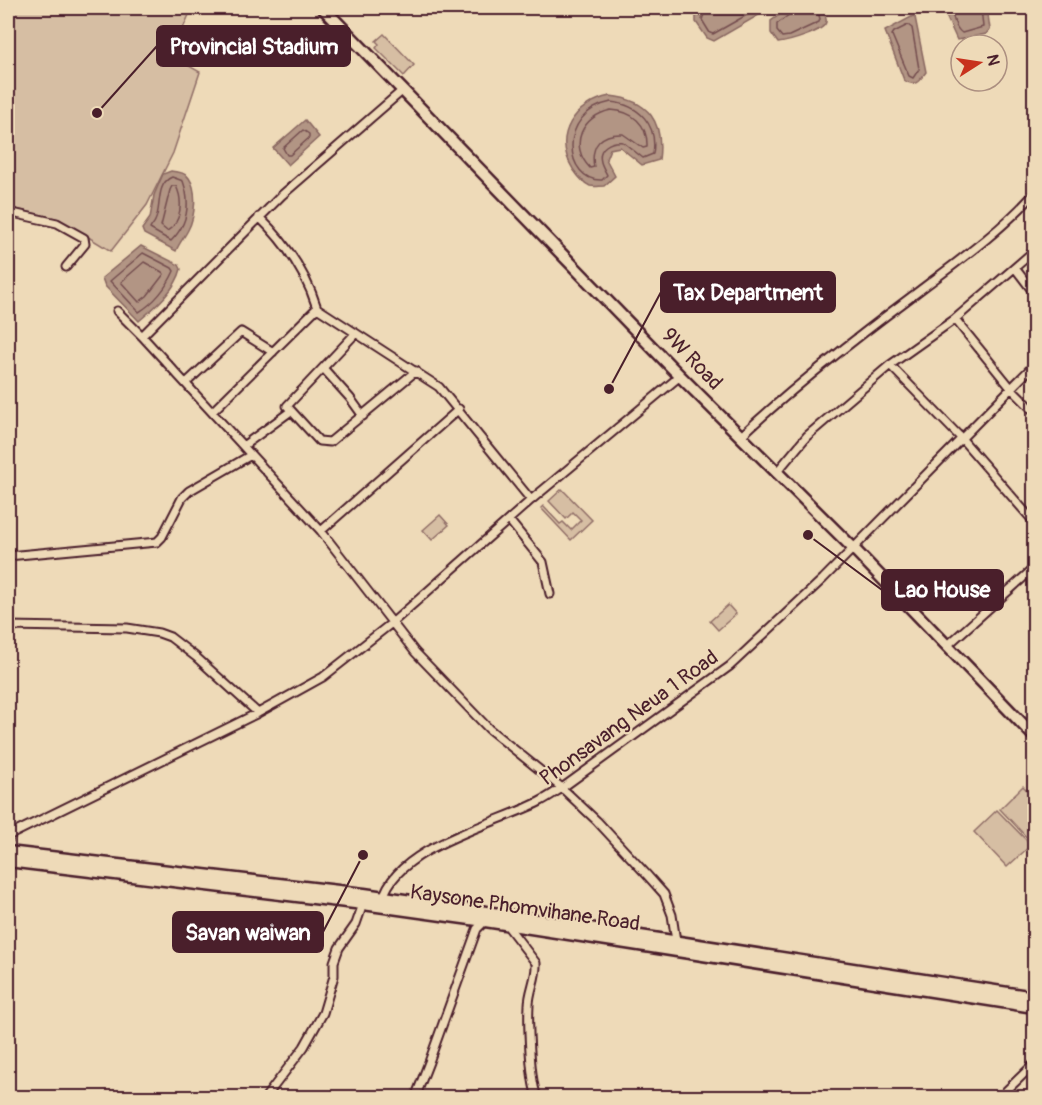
<svg xmlns="http://www.w3.org/2000/svg" width="1042" height="1105" font-family="Pangolin,sans-serif">
	<rect width="100%" height="100%" fill="#eedab8"/>
	<filter id="ink" filterUnits="userSpaceOnUse"><feTurbulence type="fractalNoise" baseFrequency=".0167" numOctaves="2"/><feDisplacementMap in="SourceGraphic" scale="12" xChannelSelector="R" yChannelSelector="G"/><feConvolveMatrix kernelMatrix="1 2 1 2 8 2 1 2 1" color-interpolation-filters="sRGB"/></filter>
	<g filter="url(#ink)">
		<path fill="#d6bea3" stroke="#906e67" stroke-width="1.5" d="M 8,8 L 192,8 L 171,56 L 200,72 L 173,153 L 147,205 L 111,251 L 59,219 L 8,207 Z
			M 384,34 L 414,65 L 404,76 L 376,48 L 379,44 L 376,41 Z
			M 562,489 L 592,520 L 571,540 L 541,508 L 543,506 L 560,524 L 563,522 L 571,530 L 581,520 L 573,512 L 566,519 L 549,501 Z
			M 440,515 L 449,525 L 432,540 L 423,530 Z
			M 728,605 L 736,614 L 718,630 L 710,621 Z
			M 1023,786 L 1034,798 L 1034,842 L 1033,844 L 1000,809 Z
			M 997,810 L 1031,845 L 1007,867 L 974,832 Z"/>
		<path fill="#b29584" stroke="#886660" stroke-width="1.5" d="M 704,8 L 771,8 L 714,41 L 707,38 L 696,22 L 696,15 Z
			M 789,8 L 823,8 C 824,12 827,17 826,22 C 824,32 788,42 778,43 L 771,33 L 771,21 Z
			M 947,8 L 987,8 L 990,29 L 986,34 L 957,40 L 946,16 Z
			M 913,16 L 915,17 L 926,72 C 919,81 916,88 904,80 L 885,31 Z
			M 610,96 C 649,100 664,122 659,160 L 642,165 L 620,147 L 610,149 L 606,159 L 615,176 L 604,186 C 600,186 594,187 590,186 C 583,183 577,175 573,169 C 552,135 575,103 610,96 Z
			M 305,120 L 319,137 L 288,165 L 273,148 Z
			M 171,171 C 177,172 185,172 189,178 C 198,191 195,217 188,230 C 184,238 179,243 176,251 L 144,234 L 142,229 L 150,218 L 154,195 L 163,174 Z
			M 141,246 L 179,265 L 181,269 C 176,290 154,308 139,321 L 105,286 L 102,278 Z"/>
		<g fill="none" stroke-linecap="round" stroke-linejoin="round">
			<path stroke="#744e4f" stroke-width="1.5" d="M 706,8 L 702,20 L 710,33 L 713,34 L 759,8
				M 791,8 L 790,14 L 777,24 L 777,31 L 782,37 L 789,36 L 819,22 L 820,19 L 817,8
				M 952,8 C 952,16 955,28 962,33 L 983,27 L 981,8
				M 908,25 L 912,28 L 919,69 L 913,78 L 909,76 L 892,35 L 894,32 Z
				M 611,102 C 639,105 658,124 653,154 L 643,158 L 623,142 C 611,141 597,147 601,162 C 602,166 605,171 607,175 L 602,180 C 565,182 556,113 611,102 Z
				M 611,110 C 632,111 648,124 647,147 L 643,148 L 623,134 C 601,133 590,145 594,167 L 590,168 C 568,145 582,116 611,110 Z
				M 303,130 L 309,134 L 309,138 L 290,155 L 287,155 L 283,148 Z
				M 172,177 L 183,181 C 191,204 187,225 171,241 L 150,229 C 151,226 154,224 155,221 C 162,208 155,184 172,177 Z
				M 176,186 C 183,200 182,223 167,231 L 161,226 L 170,190 L 172,186 Z
				M 143,253 L 172,268 L 174,271 C 167,287 154,303 139,312 L 110,281 Z
				M 144,262 L 162,272 L 164,274 L 147,296 L 139,302 L 121,282 Z"/>
			<g stroke="#4a1f2b" stroke-width="11">
				<path id="minor" d="M 8,212 L 57,223 L 84,238 L 85,244 L 66,267
					M 259,217 C 286,243 306,273 317,308 L 439,387 L 531,500
					M 1015,268 L 1034,293
					M 117,311 L 142,336 L 321,531 L 415,652 L 489,729 L 562,788 L 597,821 L 647,875 L 664,894 L 672,915 L 676,941
					M 955,319 L 1011,388 L 1034,411
					M 355,334 L 287,406 L 319,441 L 330,442 L 416,371
					M 142,336 L 282,195 L 403,90
					M 890,365 L 961,438 L 1034,522
					M 323,368 L 350,398 L 363,416
					M 186,383 L 241,332 L 273,352
					M 212,412 L 317,308
					M 740,437 C 794,386 852,341 911,297 C 954,264 998,234 1034,194
					M 243,446 L 291,411
					M 776,473 L 807,436 L 842,406 L 890,365 L 955,319 L 1034,251
					M 509,520 L 543,562 L 550,594
					M 321,531 L 459,409
					M 8,556 L 157,542 L 162,537 L 182,498 L 189,491 L 251,455
					M 8,626 L 127,628 L 159,633 L 170,637 L 196,657 L 258,713
					M 948,645 L 1034,568
					M 8,840 L 10,835 L 258,713 L 323,677 L 393,622 L 531,500 L 680,376
					M 383,899 C 396,847 496,824 539,802 C 547,798 554,793 562,788 L 730,666 L 823,579 L 1034,365
					M 506,924 L 536,963 C 537,978 529,991 529,1005 C 528,1022 530,1086 538,1098
					M 265,1098 L 304,1047 L 323,1013 L 334,976 L 334,962 L 339,948 L 356,924 L 363,904
					M 415,1098 L 429,1062 L 477,929 L 485,921
					M 1005,1098 L 1006,1091 L 1034,1064"/>
			</g>
			<g stroke="#4a1f2b" stroke-width="15">
				<path id="primary" d="M 323,8 L 680,376 L 853,548 L 1034,736"/>
			</g>
			<g stroke="#4a1f2b" stroke-width="15">
				<path id="trunk" d="M 8,852 L 364,894 L 486,912 L 1034,997
					M 8,861 L 363,904 L 485,921 L 1034,1007"/>
			</g>
			<use href="#minor" stroke="#eedab8" stroke-width="7"/>
			<use href="#primary" stroke="#eedab8" stroke-width="10"/>
			<use href="#trunk" stroke="#eedab8" stroke-width="10"/>
		</g>
	</g>
	<g text-anchor="middle" dominant-baseline="central" stroke-width="4.5" stroke-linejoin="round" paint-order="stroke">
		<g font-size="21" fill="#4a1f2b" stroke="#eedab8">
			<text transform="translate(692 359) rotate(46)">9W Road</text>
			<text transform="translate(629 718) rotate(-36)">Phonsavang Neua 1 Road</text>
			<text transform="translate(525 908) rotate(8)">Kaysone Phomvihane Road</text>
		</g>
	</g>
	<path fill="none" stroke="#4a1f2b" stroke-width="2" d="M97 113L157 46M609 389L661 292M808 535L882 590M363 855L323 932"/>
	<g fill="#4a1f2b" stroke="#eedab8" stroke-width="2">
		<circle cx="97" cy="113" r="6"/>
		<circle cx="609" cy="389" r="6"/>
		<circle cx="808" cy="535" r="6"/>
		<circle cx="363" cy="855" r="6"/>
	</g>
	<g fill="#4a1f2b" stroke="#4a1f2b" stroke-width="2">
		<rect x="157" y="26" width="193" height="40" rx="6"/>
		<rect x="661" y="272" width="174" height="40" rx="6"/>
		<rect x="882" y="570" width="121" height="40" rx="6"/>
		<rect x="173" y="912" width="150" height="40" rx="6"/>
	</g>
	<g font-size="22" text-anchor="middle" font-weight="bold" fill="#fff">
		<text x="254" y="54">Provincial Stadium</text>
		<text x="748" y="300">Tax Department</text>
		<text x="942" y="597">Lao House</text>
		<text x="248" y="940">Savan waiwan</text>
	</g>
	<rect width="1042" height="1105" fill="none" stroke="#eedab8" stroke-width="30"/>
	<rect x="15" y="15" width="1012" height="1075" fill="none" stroke="#4a1f2b" stroke-width="2" filter="url(#ink)"/>
	<g transform="translate(979 63) rotate(78)"><circle r="28" fill="#eedab8" stroke="#ac8f80" stroke-width="1.5"/>
	<path d="M0-4.5L10 22L0 15L-10 22Z" fill="#c8321e"/>
	<text y="-9" font-size="16" font-weight="bold" text-anchor="middle" fill="#4a1f2b">N</text>
	</g>
</svg>
